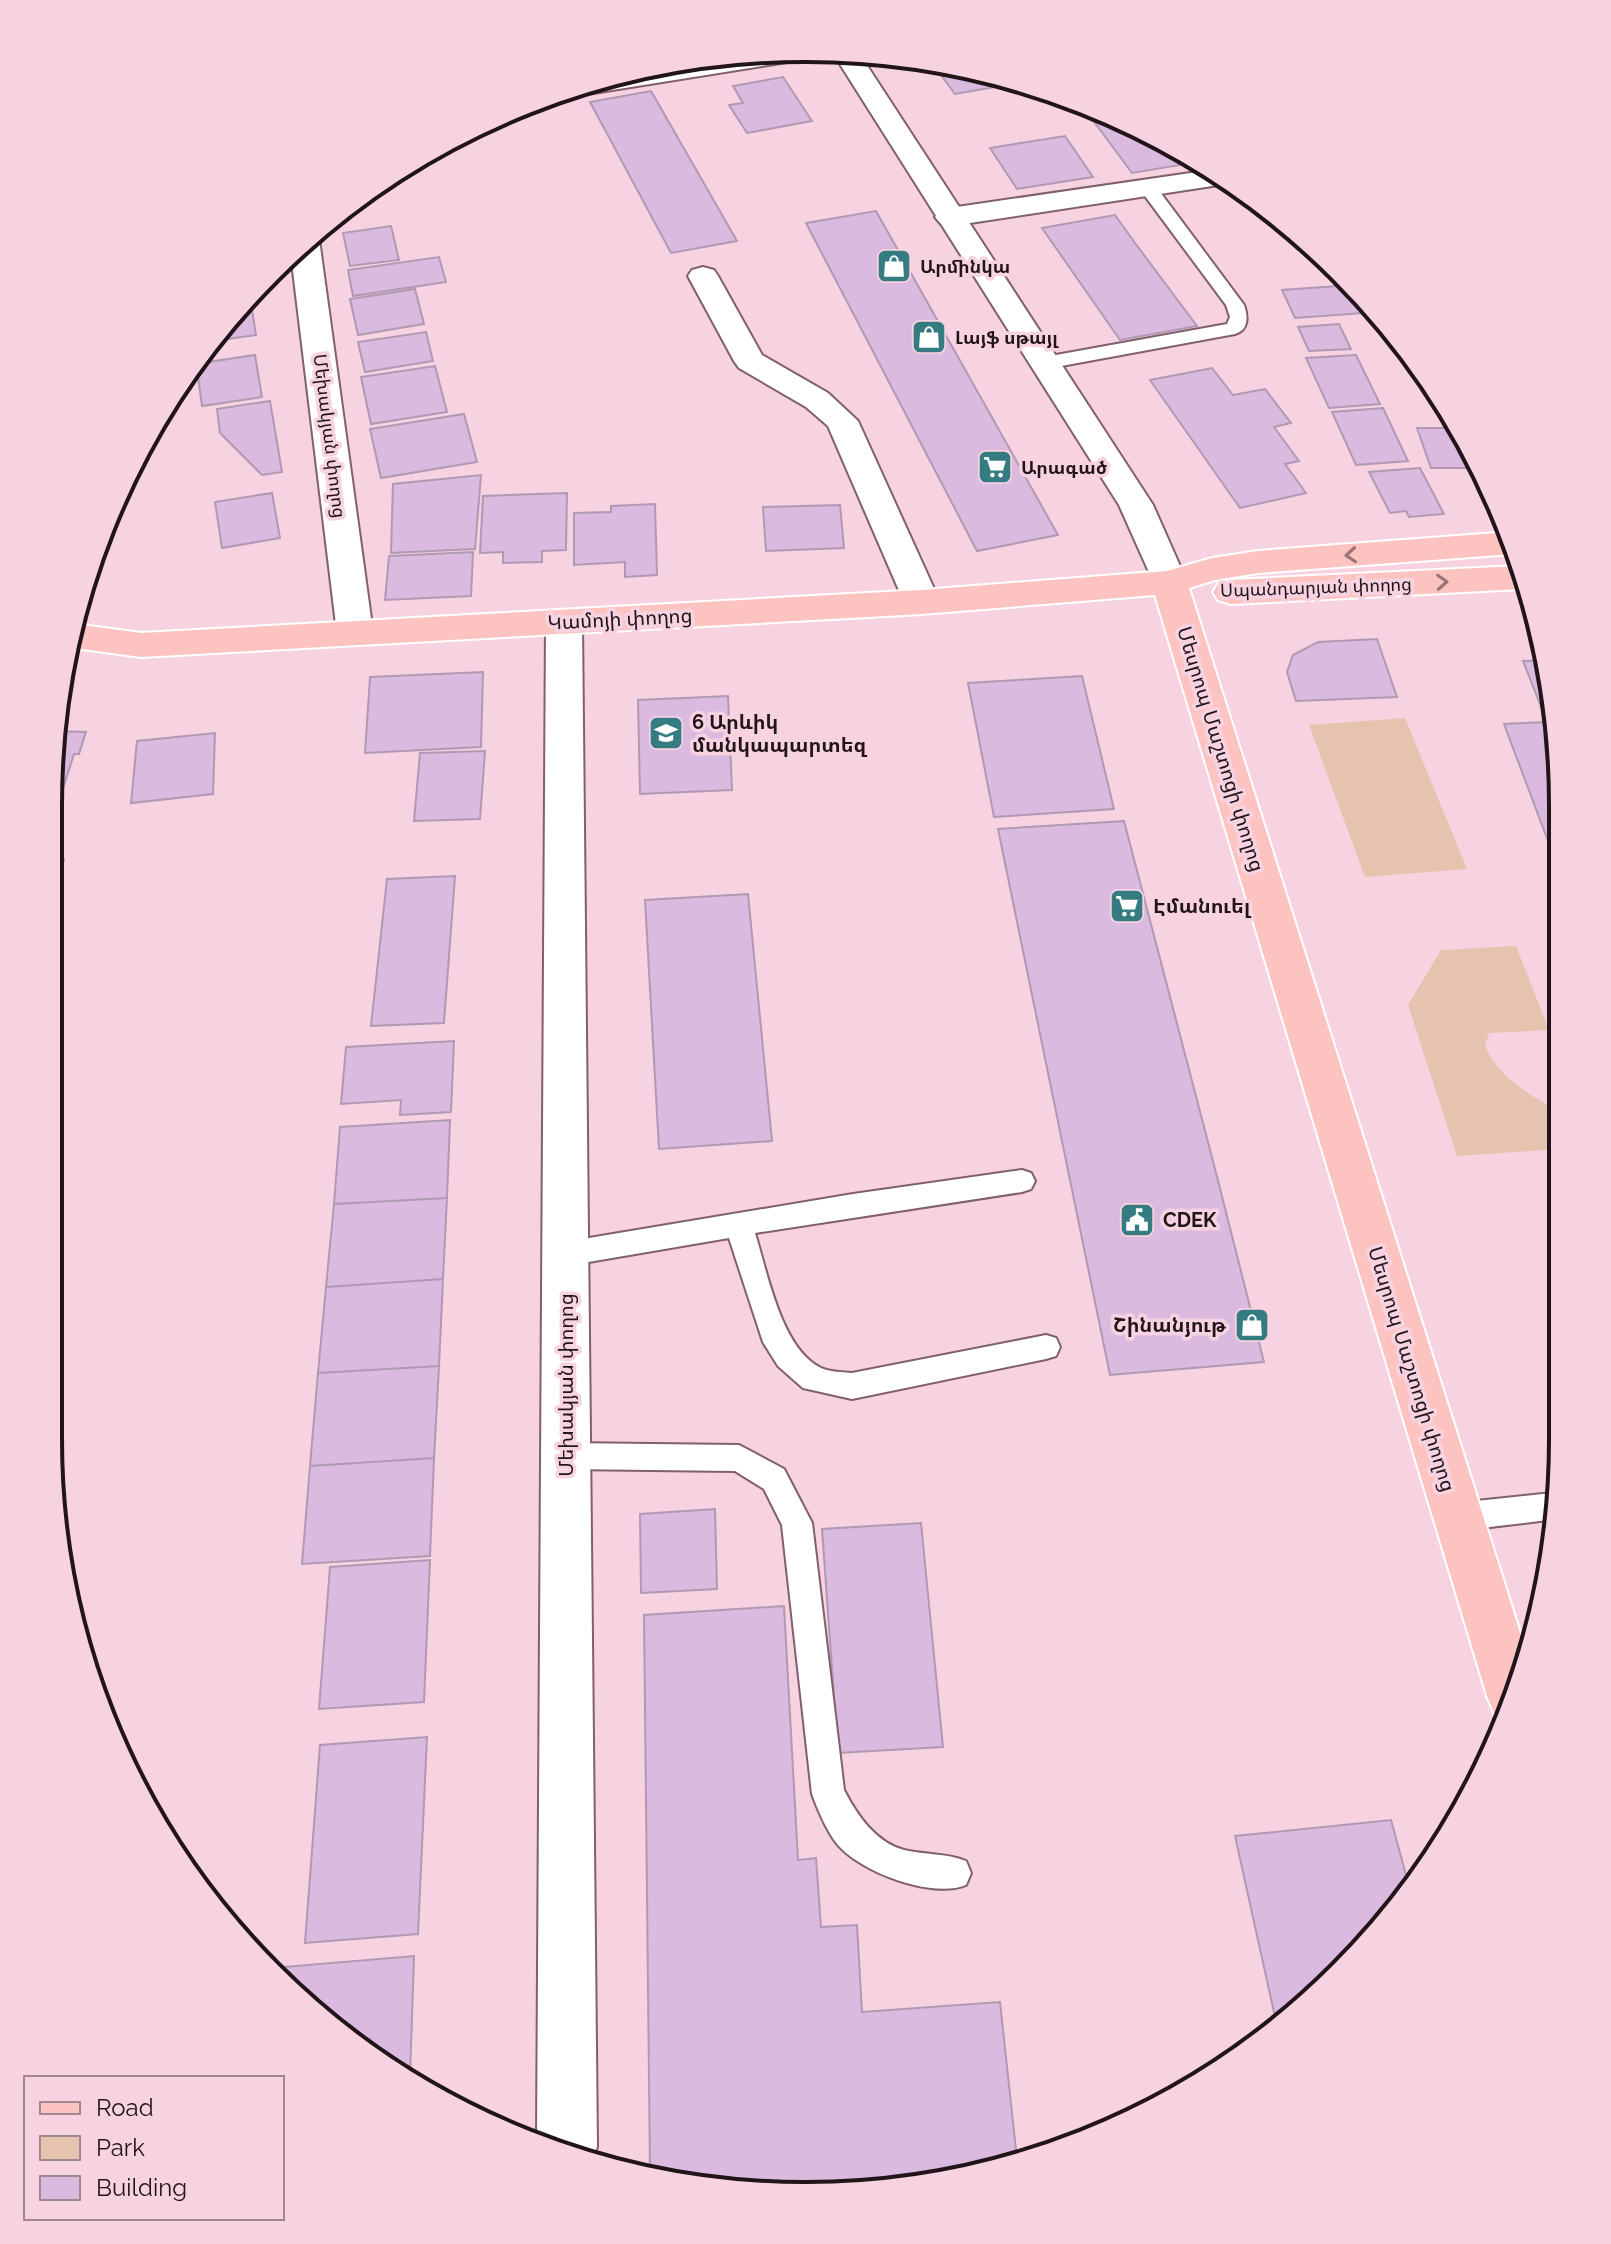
<svg xmlns="http://www.w3.org/2000/svg" width="1611" height="2244" font-family="Raleway,'Noto Sans Armenian',sans-serif">
	<rect width="100%" height="100%" fill="#f7d3e1"/>
	<path fill="#e6c3ae" d="M 1405,718 L 1467,869 L 1365,877 L 1309,725 Z
		M 1516,946 L 1549,1030 L 1489,1033 L 1485,1046 C 1499,1078 1529,1095 1559,1111 L 1559,1149 L 1457,1156 L 1408,1005 L 1441,950 Z"/>
	<path fill="#dabade" stroke="#b099b3" stroke-width="2" d="M 931,62 L 991,72 L 1001,86 L 955,94 Z
		M 783,77 L 812,121 L 747,133 L 729,105 L 743,103 L 733,86 Z
		M 651,91 L 737,241 L 671,253 L 590,102 Z
		M 1081,104 L 1141,126 L 1198,162 L 1132,173 Z
		M 1065,136 L 1093,177 L 1017,189 L 990,148 Z
		M 876,211 L 1058,535 L 977,551 L 806,223 Z
		M 1115,215 L 1135,243 L 1197,326 L 1120,340 L 1042,228 Z
		M 391,226 L 399,260 L 350,266 L 343,233 Z
		M 439,257 L 446,282 L 353,296 L 348,270 Z
		M 1352,285 L 1379,312 L 1295,318 L 1282,290 Z
		M 415,289 L 424,324 L 358,335 L 350,299 Z
		M 251,304 L 256,335 L 221,340 Z
		M 1339,324 L 1351,349 L 1309,351 L 1298,327 Z
		M 426,332 L 433,361 L 365,372 L 358,342 Z
		M 255,355 L 262,397 L 202,406 L 197,369 L 202,363 Z
		M 1356,355 L 1380,404 L 1329,408 L 1306,358 Z
		M 435,366 L 447,412 L 371,424 L 361,377 Z
		M 1212,368 L 1233,395 L 1265,389 L 1291,423 L 1274,427 L 1299,461 L 1285,464 L 1306,493 L 1240,508 L 1150,380 Z
		M 270,401 L 282,472 L 262,475 L 220,433 L 217,409 Z
		M 1383,408 L 1408,461 L 1356,465 L 1332,412 Z
		M 464,414 L 477,462 L 381,478 L 370,429 Z
		M 1417,428 L 1451,428 L 1476,468 L 1431,468 Z
		M 1420,468 L 1444,514 L 1409,517 L 1406,511 L 1390,513 L 1369,472 Z
		M 481,475 L 475,549 L 391,553 L 393,484 Z
		M 272,493 L 280,538 L 222,548 L 215,502 Z
		M 567,493 L 566,550 L 542,551 L 542,562 L 503,563 L 503,552 L 480,553 L 483,496 Z
		M 655,504 L 657,575 L 625,577 L 625,562 L 574,565 L 574,513 L 611,512 L 611,506 Z
		M 840,505 L 844,548 L 766,551 L 763,507 Z
		M 473,552 L 471,596 L 385,600 L 389,556 Z
		M 1377,639 L 1397,697 L 1296,701 L 1287,672 L 1293,655 L 1318,642 Z
		M 1544,660 L 1556,706 L 1557,865 L 1504,724 L 1547,722 L 1523,661 Z
		M 483,672 L 481,747 L 365,753 L 370,677 Z
		M 1082,676 L 1114,809 L 994,817 L 968,683 Z
		M 728,696 L 732,790 L 640,794 L 638,700 Z
		M 55,731 L 86,732 L 79,754 L 74,754 L 58,804 L 48,804 Z
		M 215,733 L 213,794 L 131,803 L 137,741 Z
		M 485,751 L 480,819 L 414,821 L 420,753 Z
		M 1124,821 L 1214,1165 L 1264,1362 L 1110,1375 L 998,829 Z
		M 48,860 L 64,860 L 48,914 Z
		M 455,876 L 444,1023 L 371,1026 L 387,879 Z
		M 748,894 L 772,1141 L 659,1149 L 645,900 Z
		M 454,1041 L 451,1112 L 400,1115 L 401,1100 L 341,1104 L 346,1047 Z
		M 450,1120 L 447,1198 L 334,1204 L 340,1127 Z
		M 447,1198 L 443,1279 L 326,1287 L 334,1204 Z
		M 443,1279 L 439,1366 L 318,1373 L 326,1287 Z
		M 439,1366 L 434,1458 L 310,1466 L 318,1373 Z
		M 434,1458 L 430,1556 L 302,1564 L 310,1466 Z
		M 715,1509 L 717,1589 L 641,1593 L 640,1514 Z
		M 921,1523 L 943,1747 L 838,1753 L 822,1529 Z
		M 430,1560 L 424,1702 L 319,1709 L 330,1567 Z
		M 784,1606 L 798,1860 L 816,1858 L 821,1927 L 857,1925 L 862,2012 L 1000,2002 L 1017,2159 L 904,2190 L 706,2189 L 650,2172 L 644,1615 Z
		M 427,1737 L 418,1934 L 305,1943 L 320,1745 Z
		M 1391,1820 L 1411,1893 L 1305,2008 L 1277,2026 L 1235,1836 Z
		M 414,1956 L 410,2077 L 306,2008 L 271,1968 Z"/>
	<g fill="none" stroke-linecap="round" stroke-linejoin="round">
		<g stroke="#80606d" stroke-width="4">
			<path id="lane" d="M 1148,183 L 1154,184 L 1244,305 C 1248,316 1249,330 1235,334 L 1045,369 L 1038,367 L 1036,363 L 1045,357 L 1227,324 L 1230,317 L 1226,305 L 1139,188 Z
				M 1022,1170 L 1031,1173 L 1035,1181 L 1031,1189 L 1022,1192 L 755,1233 C 767,1271 781,1349 821,1368 C 829,1372 843,1372 852,1373 L 1046,1335 L 1056,1338 L 1060,1347 L 1056,1356 L 1046,1359 L 852,1399 L 803,1388 L 778,1366 L 763,1342 L 729,1238 L 565,1266 L 555,1262 L 551,1254 L 555,1246 L 565,1242 L 853,1194 Z
				M 566,1443 L 739,1445 L 784,1469 L 812,1523 L 844,1790 C 857,1815 875,1842 904,1850 C 925,1855 946,1853 966,1861 L 971,1873 L 966,1885 C 932,1899 861,1872 838,1845 C 827,1832 818,1810 812,1794 L 782,1525 L 764,1489 L 735,1471 L 566,1469 L 556,1465 L 551,1456 L 556,1447 Z
				M 1561,1492 L 1556,1519 L 1457,1531 L 1446,1527 L 1442,1517 L 1446,1507 L 1457,1503 Z"/>
		</g>
		<g stroke="#80606d" stroke-width="4">
			<path id="street" d="M 819,51 L 815,57 L 806,59 L 556,99 L 546,96 C 568,85 593,81 617,75 C 684,60 750,53 819,51 Z
				M 1211,170 L 1232,183 L 950,226 L 940,223 L 935,217 L 940,211 L 950,208 Z
				M 312,232 L 319,239 L 373,633 L 368,642 L 355,645 L 342,642 L 337,633 L 291,254 Z
				M 703,267 L 714,270 L 718,276 L 762,355 L 828,393 L 858,421 L 940,602 L 935,610 L 922,614 L 909,610 L 904,602 L 828,426 L 806,407 L 739,368 L 734,361 L 688,276 L 692,270 Z
				M 564,610 L 577,614 L 582,622 L 597,2147 L 594,2155 L 537,2138 L 546,622 L 551,614 Z"/>
		</g>
		<g stroke="#80606d" stroke-width="4">
			<path id="secondary" d="M 831,50 L 857,50 L 1153,505 L 1187,582 L 1181,590 L 1169,594 L 1157,590 L 1119,505 Z"/>
		</g>
		<g stroke="#fff" stroke-width="4">
			<path id="primary" d="M 1510,532 L 1515,554 L 1513,554 L 1258,573 L 1215,580 L 1189,588 L 1528,1658 L 1505,1719 L 1495,1715 L 1487,1696 L 1155,595 L 922,614 L 141,657 L 67,647 L 75,624 L 141,633 L 922,590 L 1167,571 L 1212,558 L 1258,551 Z
				M 1519,566 L 1525,588 L 1522,589 L 1231,604 L 1218,600 L 1213,592 L 1218,584 L 1231,580 Z"/>
		</g>
		<use href="#lane" fill="#fff" fill-rule="evenodd"/>
		<use href="#street" fill="#fff" fill-rule="evenodd"/>
		<use href="#secondary" fill="#fff" fill-rule="evenodd"/>
		<use href="#primary" fill="#fdc3c1" fill-rule="evenodd"/>
	</g>
	<defs><path id="oneway-chevron" d="M-2-3.5L2.5 0L-2 3.5" fill="none" stroke-width="1.6" stroke-linecap="round" stroke-linejoin="round" transform="scale(2)"/></defs>
	<g stroke="#9a7576">
		<use href="#oneway-chevron" transform="translate(1351 555) rotate(176)"/>
		<use href="#oneway-chevron" transform="translate(1442 582) rotate(-3)"/>
	</g>
	<defs>
		<g id="shop-square" transform="scale(1.8)"><rect x="-9" y="-9" width="18" height="18" rx="4" fill="#347c82" stroke="#f7d3e1"/><path d="M-5-2.5h2.3a2.7 3.5 0 0 1 5.4 0H5L5.5 6h-11ZM-1.5-2.5h3a1.5 2.3 0 0 0-3 0Z" fill="#fff"/></g>
		<g id="supermarket-square" transform="scale(1.8)"><rect x="-9" y="-9" width="18" height="18" rx="4" fill="#347c82" stroke="#f7d3e1"/><path d="M-6-5.5h2.5l.6 2H6L4.5 2H-2.5L-4.4-4H-6ZM-1.5 3.2a1.3 1.3 0 1 0 .1 0ZM3 3.2a1.3 1.3 0 1 0 .1 0Z" fill="#fff"/></g>
		<g id="school-square" transform="scale(1.8)"><rect x="-9" y="-9" width="18" height="18" rx="4" fill="#347c82" stroke="#f7d3e1"/><path d="M0-5L7-2L0 1L-7-2ZM-4 1L0 2.5L4 1V4Q0 6-4 4Z" fill="#fff"/></g>
		<g id="civic-square" transform="scale(1.8)"><rect x="-9" y="-9" width="18" height="18" rx="4" fill="#347c82" stroke="#f7d3e1"/><path d="M-.6-6.5H3V-4.5H.6V-3L4-1V1h2V6H-6V1h2V-1L-.6-3ZM-1.2 2.5V6h2.4V2.5Z" fill="#fff"/></g>
	</defs>
	<g fill-rule="evenodd">
		<use href="#shop-square" x="894" y="266"/>
		<use href="#shop-square" x="929" y="337"/>
		<use href="#supermarket-square" x="995" y="467"/>
		<use href="#school-square" x="666" y="733"/>
		<use href="#supermarket-square" x="1127" y="906"/>
		<use href="#civic-square" x="1137" y="1220"/>
		<use href="#shop-square" x="1252" y="1325"/>
	</g>
	<g text-anchor="middle" dominant-baseline="central" stroke-width="7" stroke-linejoin="round" paint-order="stroke">
		<g font-size="18" font-weight="bold" fill="#21151a" stroke="#f7d3e1" text-anchor="start">
			<text x="920" y="266">Արմինկա</text>
			<text x="955" y="337">Լայֆ սթայլ</text>
			<text x="1021" y="467">Արագած</text>
		</g>
		<g font-size="18" fill="#21151a" stroke="#f7d3e1">
			<text transform="translate(330 436) rotate(83)">Մեխակյան փողոց</text>
			<text transform="translate(1316 587) rotate(-2)">Սպանդարյան փողոց</text>
		</g>
		<g font-size="20" fill="#21151a" stroke="#f7d3e1">
			<text transform="translate(620 619) rotate(-3)">Կամոյի փողոց</text>
			<text transform="translate(1221 749) rotate(73)">Մեսրոպ Մաշտոցի փողոց</text>
			<text transform="translate(1412 1369) rotate(73)">Մեսրոպ Մաշտոցի փողոց</text>
			<text transform="translate(566 1385) rotate(-90)">Մեխակյան փողոց</text>
		</g>
		<g font-size="20" font-weight="bold" fill="#21151a" stroke="#f7d3e1" text-anchor="start">
			<text x="692" y="722">6 Արևիկ<tspan x="692" dy="23">մանկապարտեզ</tspan></text>
			<text x="1153" y="906">Էմանուել</text>
			<text x="1163" y="1220">CDEK</text>
			<text x="1226" y="1325" text-anchor="end">Շինանյութ</text>
		</g>
	</g>
	<path d="M0 0H1611V2244H0ZM805 62H806A743 743 0 0 1 1549 805V1439A743 743 0 0 1 806 2182H805A743 743 0 0 1 62 1439V805A743 743 0 0 1 805 62Z" fill="#f7d3e1" fill-rule="evenodd"/>
	<path fill="none" stroke="#21151a" stroke-width="4" d="M805 62H806A743 743 0 0 1 1549 805V1439A743 743 0 0 1 806 2182H805A743 743 0 0 1 62 1439V805A743 743 0 0 1 805 62Z"/>
	<rect x="24" y="2076" width="260" height="144" fill="#f7d3e1" stroke="#a18791" stroke-width="2"/>
	<rect x="40" y="2102" width="40" height="12" fill="#fdc3c1" stroke="#a18791" stroke-width="2"/>
	<text x="96" y="2116" font-size="24" fill="#21151a">Road</text>
	<rect x="40" y="2136" width="40" height="24" fill="#e6c3ae" stroke="#a18791" stroke-width="2"/>
	<text x="96" y="2156" font-size="24" fill="#21151a">Park</text>
	<rect x="40" y="2176" width="40" height="24" fill="#dabade" stroke="#a18791" stroke-width="2"/>
	<text x="96" y="2196" font-size="24" fill="#21151a">Building</text>
</svg>
